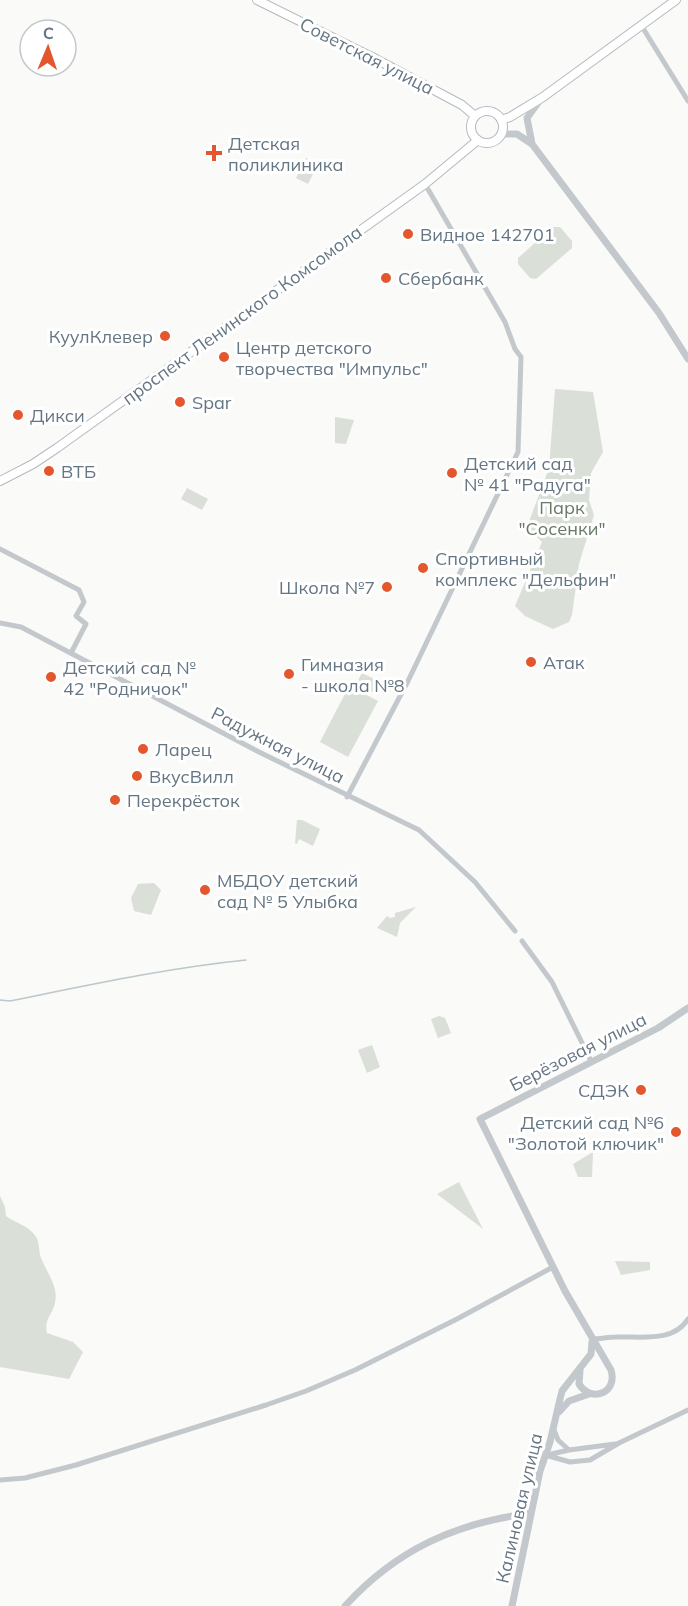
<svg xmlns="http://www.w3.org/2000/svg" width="688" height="1606" font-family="Mulish,sans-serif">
	<rect width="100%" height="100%" fill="#fafaf8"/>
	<path fill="#dadfd7" d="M 306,158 L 318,164 L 308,184 L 296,178 Z
		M 553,227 L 560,227 L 572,241 L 572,248 L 536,279 L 530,278 L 518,264 L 518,258 Z
		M 555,389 L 593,392 L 603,452 L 591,473 L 589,500 L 594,515 L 579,564 L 572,615 L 569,622 L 553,629 L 525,616 L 515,606 L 542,542 L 527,527 L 549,468 Z
		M 335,417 L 354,420 L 346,444 L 335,443 Z
		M 187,488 L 208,499 L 202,510 L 181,499 Z
		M 362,673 L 382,683 L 376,694 L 356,684 Z
		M 349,686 L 378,701 L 348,757 L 320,742 Z
		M 297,820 L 302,820 L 320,829 L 313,846 L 299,839 L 297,844 L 295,843 Z
		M 154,883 L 161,890 L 151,915 L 134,911 L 131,898 L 138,884 Z
		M 416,907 L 400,923 L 397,937 L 377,928 L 387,916 L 390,918 L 395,917 L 395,913 Z
		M 439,1016 L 445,1018 L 451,1033 L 438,1038 L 431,1019 Z
		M 372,1045 L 380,1067 L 367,1073 L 358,1050 Z
		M 593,1152 L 592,1177 L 578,1177 L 573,1164 Z
		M 459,1182 L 483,1229 L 437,1194 Z
		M 0,1196 L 5,1207 L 6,1216 C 15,1223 30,1226 36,1237 C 39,1241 39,1249 40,1255 C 45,1271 59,1285 55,1303 C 52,1316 44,1318 47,1333 L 73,1342 L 83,1352 L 69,1379 L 0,1367 Z
		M 615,1261 L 650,1262 L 650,1270 L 621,1275 Z"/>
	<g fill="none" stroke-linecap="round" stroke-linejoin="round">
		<path stroke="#bbc7cb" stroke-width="1.5" d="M 0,1000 L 10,1001 C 89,985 167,968 246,960"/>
		<g stroke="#b3babf" stroke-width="10">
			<path id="secondary" d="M 257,0 L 372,57 L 462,105 L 475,116
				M471 127a16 16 0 1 1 32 0a16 16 0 1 1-32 0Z
				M 501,120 L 510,117 L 543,97 L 676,0
				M 0,481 L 33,464 L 57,448 L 425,184 L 478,140"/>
		</g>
		<path stroke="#c3c8cc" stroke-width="5" d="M 641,25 L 688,101
			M 0,549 L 79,590 L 84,602 L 76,616 L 86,624 L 71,653
			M 0,623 L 21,627 L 261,753 L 419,830 L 475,882 L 515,931
			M 347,797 L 408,681 L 518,452 L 521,357 L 515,349 L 505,322 L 425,184
			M 522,941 L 552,982 L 591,1061
			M 592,1339 C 600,1339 608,1337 616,1337 C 640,1336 673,1343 688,1319
			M 554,1430 L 558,1440 L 569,1450
			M 545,1455 L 570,1462 L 590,1460 L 619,1443 L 688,1410
			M 547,1455 L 569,1450 L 615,1444
			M 0,1480 L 25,1478 L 76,1465 L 266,1405 L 306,1391 L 355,1370 L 457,1319 L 553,1267"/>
		<path stroke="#c3c8cc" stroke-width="7" d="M 501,134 L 517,134 L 532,144 L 659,313 L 688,359
			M 532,144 L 527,118 L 540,100
			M 580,1370 L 579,1384 C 592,1404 618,1392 611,1370 L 565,1291 L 480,1119 L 658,1028 L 688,1008
			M 559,1412 L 569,1401 L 589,1394
			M 345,1606 C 397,1549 456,1523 531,1513
			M 512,1606 L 540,1471 L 550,1442 L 560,1399 L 562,1391 L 591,1354 L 592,1342"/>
		<use href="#secondary" stroke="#fff" stroke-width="8"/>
	</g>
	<g fill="#e4572e" stroke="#fff" stroke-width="2">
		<path d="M211 144h6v6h6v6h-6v6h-6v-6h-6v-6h6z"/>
		<circle cx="408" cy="234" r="6"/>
		<circle cx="386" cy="278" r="6"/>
		<circle cx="165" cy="336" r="6"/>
		<circle cx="224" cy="357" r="6"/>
		<circle cx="180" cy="402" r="6"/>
		<circle cx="18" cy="415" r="6"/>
		<circle cx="49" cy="471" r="6"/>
		<circle cx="452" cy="473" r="6"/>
		<circle cx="423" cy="568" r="6"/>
		<circle cx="387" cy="587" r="6"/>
		<circle cx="531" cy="662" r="6"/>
		<circle cx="289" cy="674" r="6"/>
		<circle cx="51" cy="677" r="6"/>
		<circle cx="143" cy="749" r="6"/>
		<circle cx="137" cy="776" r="6"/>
		<circle cx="115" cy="800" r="6"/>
		<circle cx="205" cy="890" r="6"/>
		<circle cx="641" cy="1090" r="6"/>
		<circle cx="676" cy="1132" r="6"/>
	</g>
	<g text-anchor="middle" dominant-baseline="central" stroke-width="6" stroke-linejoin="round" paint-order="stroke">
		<g font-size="18" fill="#657683" stroke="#fff">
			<text transform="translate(367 56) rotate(27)">Советская улица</text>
			<text transform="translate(242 315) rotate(-36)">проспект Ленинского Комсомола</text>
			<text transform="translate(278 745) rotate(27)">Радужная улица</text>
			<text transform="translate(578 1052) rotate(-27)">Берёзовая улица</text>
			<text transform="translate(519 1508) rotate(-77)">Калиновая улица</text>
		</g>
		<g font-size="18" fill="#657683" stroke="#fff" text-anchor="start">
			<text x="228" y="143">Детская<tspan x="228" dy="21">поликлиника</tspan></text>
			<text x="420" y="234">Видное 142701</text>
			<text x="398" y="278">Сбербанк</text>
			<text x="153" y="336" text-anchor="end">КуулКлевер</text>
			<text x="236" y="347">Центр детского<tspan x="236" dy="21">творчества "Импульс"</tspan></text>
			<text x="192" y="402">Spar</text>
			<text x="30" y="415">Дикси</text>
			<text x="464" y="463">Детский сад<tspan x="464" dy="21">№ 41 "Радуга"</tspan></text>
			<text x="61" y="471">ВТБ</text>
			<text x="435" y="558">Спортивный<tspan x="435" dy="21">комплекс "Дельфин"</tspan></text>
			<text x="375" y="587" text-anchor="end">Школа №7</text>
			<text x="543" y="662">Атак</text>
			<text x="301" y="664">Гимназия<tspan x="301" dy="21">- школа №8</tspan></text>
			<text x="63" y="667">Детский сад №<tspan x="63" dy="21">42 "Родничок"</tspan></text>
			<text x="155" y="749">Ларец</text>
			<text x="149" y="776">ВкусВилл</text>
			<text x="127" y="800">Перекрёсток</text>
			<text x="217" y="880">МБДОУ детский<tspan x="217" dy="21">сад № 5 Улыбка</tspan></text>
			<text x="629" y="1090" text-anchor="end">СДЭК</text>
			<text x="664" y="1122" text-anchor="end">Детский сад №6<tspan x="664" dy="21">"Золотой ключик"</tspan></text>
		</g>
		<g font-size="18" fill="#687a64" stroke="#fff">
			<text x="562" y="507">Парк<tspan x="562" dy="21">"Сосенки"</tspan></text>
		</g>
	</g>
	<g transform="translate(48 48) rotate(2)"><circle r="28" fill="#ffffff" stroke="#c1c8cd" stroke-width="1.5"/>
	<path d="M0-4.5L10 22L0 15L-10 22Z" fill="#e4572e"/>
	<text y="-9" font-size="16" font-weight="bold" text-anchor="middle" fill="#657683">С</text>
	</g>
</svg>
